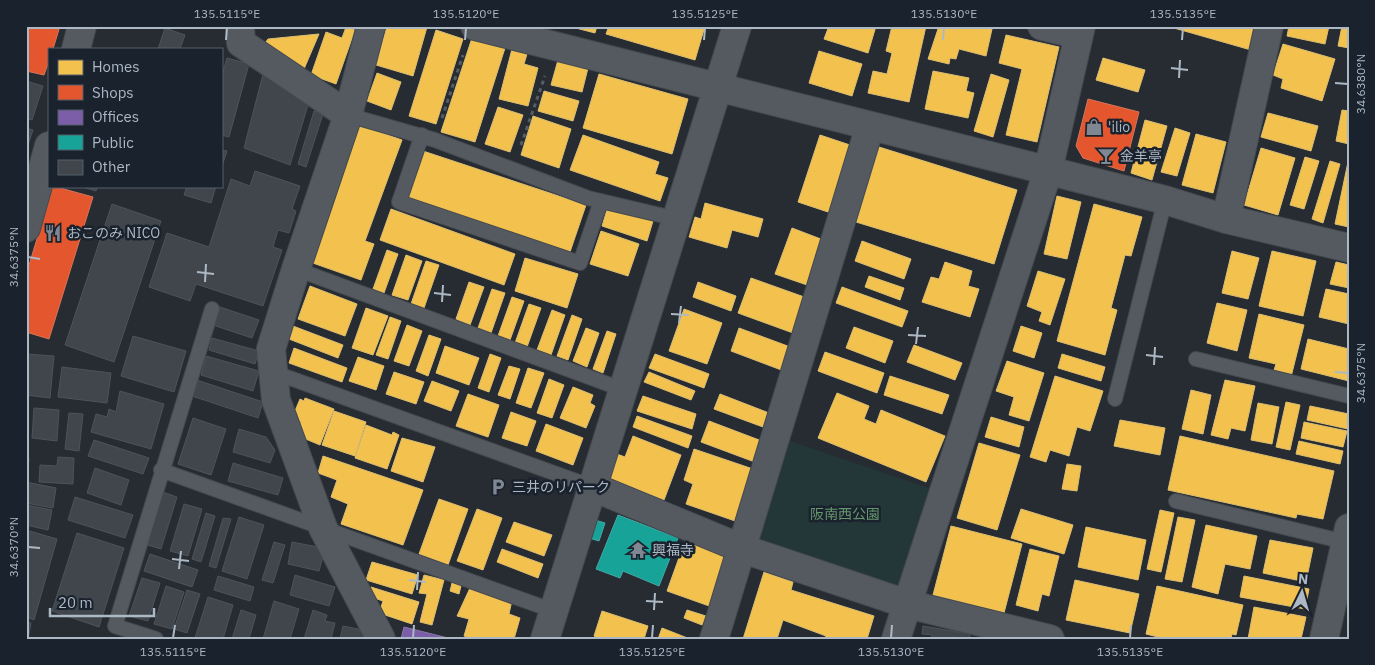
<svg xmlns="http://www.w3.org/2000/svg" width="1375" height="665" font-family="'IBM Plex Sans','Noto Sans JP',sans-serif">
	<rect width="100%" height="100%" fill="#262c32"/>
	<path fill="#233638" d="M 790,441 L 932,489 L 899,588 L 757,540 Z"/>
	<path fill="#f2c14e" stroke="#ddbe72" d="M 387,26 L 427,27 L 413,76 L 376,65 Z
		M 568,26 L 597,26 L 595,33 Z
		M 609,26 L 705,26 L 695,60 L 606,34 Z
		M 829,26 L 876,26 L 868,53 L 824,39 Z
		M 892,26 L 926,26 L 909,102 L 868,93 L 873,71 L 887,74 L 892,53 L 886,51 Z
		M 939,26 L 981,26 L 992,29 L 986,56 L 959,49 L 956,59 L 950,58 L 949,64 L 928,59 Z
		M 1167,26 L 1258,26 L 1251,50 Z
		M 1289,26 L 1329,26 L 1325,44 L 1287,36 Z
		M 1342,26 L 1349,26 L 1349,48 L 1338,46 Z
		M 346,27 L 355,30 L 336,84 L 311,75 L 326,32 L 342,38 Z
		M 436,30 L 463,39 L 436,124 L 409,116 Z
		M 319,34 L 304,69 L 265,43 L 268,39 Z
		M 1006,35 L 1059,47 L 1037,142 L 1006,135 L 1022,69 L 999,63 Z
		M 472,38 L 505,48 L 475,142 L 441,132 Z
		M 1283,44 L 1335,59 L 1322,101 L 1281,88 L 1283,79 L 1273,75 Z
		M 512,49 L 527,54 L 524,64 L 538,68 L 528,106 L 499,99 Z
		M 819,51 L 862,64 L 852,96 L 809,83 Z
		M 1103,58 L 1145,70 L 1138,92 L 1096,80 Z
		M 558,60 L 588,68 L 582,92 L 551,85 Z
		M 933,71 L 969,78 L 966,91 L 974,93 L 968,118 L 925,109 Z
		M 377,73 L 401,82 L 391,110 L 367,101 Z
		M 599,74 L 688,99 L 672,154 L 583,128 Z
		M 991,74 L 1009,80 L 993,137 L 974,131 Z
		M 544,91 L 579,101 L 573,121 L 538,111 Z
		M 498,107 L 523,115 L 510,152 L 485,144 Z
		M 1342,110 L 1349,111 L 1349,144 L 1336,141 Z
		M 1268,113 L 1318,126 L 1311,151 L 1261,137 Z
		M 533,116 L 571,129 L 559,168 L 521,155 Z
		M 1145,120 L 1167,126 L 1152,180 L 1131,173 Z
		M 360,125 L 402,140 L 365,241 L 374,244 L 361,280 L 310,262 Z
		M 1175,128 L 1190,133 L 1177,176 L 1161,172 Z
		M 1196,134 L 1226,142 L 1213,193 L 1182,185 Z
		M 583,135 L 659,162 L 655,174 L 668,178 L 660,201 L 570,170 Z
		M 820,135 L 853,146 L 831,213 L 798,202 Z
		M 879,147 L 1017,190 L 994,264 L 856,222 Z
		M 1261,148 L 1295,158 L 1278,215 L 1244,205 Z
		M 423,151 L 586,205 L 570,252 L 407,199 Z
		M 1305,157 L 1319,161 L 1304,209 L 1290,205 Z
		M 1330,161 L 1340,164 L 1323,223 L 1312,219 Z
		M 1348,162 L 1349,163 L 1349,227 L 1335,224 Z
		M 1057,196 L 1081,202 L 1067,259 L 1044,254 Z
		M 705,203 L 763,219 L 758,237 L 732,230 L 727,248 L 689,237 L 695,217 L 701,219 Z
		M 1094,204 L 1142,217 L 1131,256 L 1125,255 L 1111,308 L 1117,310 L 1105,355 L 1057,341 Z
		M 608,206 L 653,221 L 647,241 L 602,226 Z
		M 391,209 L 515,254 L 504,285 L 380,240 Z
		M 792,228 L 826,241 L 810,286 L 775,274 Z
		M 601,231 L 639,244 L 628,276 L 590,264 Z
		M 862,241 L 911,259 L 904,279 L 855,261 Z
		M 387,250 L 398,254 L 384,293 L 373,289 Z
		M 1232,251 L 1259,258 L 1248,299 L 1222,293 Z
		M 1272,251 L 1316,261 L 1303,316 L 1259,306 Z
		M 406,255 L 422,261 L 408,300 L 392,295 Z
		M 525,258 L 578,274 L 567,308 L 515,291 Z
		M 426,261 L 439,265 L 424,308 L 411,304 Z
		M 945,262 L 972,271 L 968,286 L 979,289 L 970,317 L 922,302 L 931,277 L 939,279 Z
		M 1336,262 L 1349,265 L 1349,288 L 1330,284 Z
		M 1038,271 L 1065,279 L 1050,325 L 1039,321 L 1042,312 L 1027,306 Z
		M 869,276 L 904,288 L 900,300 L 865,287 Z
		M 751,278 L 807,298 L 793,333 L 738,313 Z
		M 469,282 L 484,287 L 470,325 L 456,319 Z
		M 698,282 L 736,296 L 731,311 L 693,297 Z
		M 310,286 L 357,304 L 345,336 L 298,319 Z
		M 842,287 L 908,311 L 902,327 L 836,303 Z
		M 492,289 L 505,293 L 491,333 L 478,328 Z
		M 1326,289 L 1349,294 L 1349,324 L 1319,317 Z
		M 512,297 L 524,301 L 510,340 L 498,336 Z
		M 1217,303 L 1247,310 L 1237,351 L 1207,343 Z
		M 529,304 L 541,308 L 527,347 L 515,343 Z
		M 366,308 L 388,316 L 373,355 L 352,348 Z
		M 684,309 L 722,323 L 707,364 L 669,351 Z
		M 552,310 L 565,315 L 551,355 L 537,350 Z
		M 1259,314 L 1304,325 L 1291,377 L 1273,373 L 1276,364 L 1249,358 Z
		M 572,315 L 582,319 L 568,360 L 557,356 Z
		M 390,317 L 401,321 L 388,359 L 376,355 Z
		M 407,325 L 422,331 L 409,366 L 394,361 Z
		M 293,326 L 343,345 L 338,358 L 289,339 Z
		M 1021,326 L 1042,333 L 1034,358 L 1013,351 Z
		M 854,327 L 893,341 L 885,363 L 846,348 Z
		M 586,328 L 599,333 L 587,367 L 573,361 Z
		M 739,328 L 793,348 L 784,371 L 731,351 Z
		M 607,331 L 616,334 L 603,373 L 593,369 Z
		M 429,335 L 441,339 L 428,376 L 416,371 Z
		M 1308,339 L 1349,349 L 1349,381 L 1301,369 Z
		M 914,345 L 962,363 L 955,380 L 907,362 Z
		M 445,346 L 479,358 L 469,385 L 436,373 Z
		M 294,348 L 347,368 L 342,382 L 289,363 Z
		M 825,352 L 884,373 L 877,393 L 818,371 Z
		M 490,354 L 501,358 L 489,392 L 478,388 Z
		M 655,354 L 709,374 L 704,388 L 649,368 Z
		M 1062,354 L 1105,367 L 1101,381 L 1058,368 Z
		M 358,357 L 384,366 L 376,390 L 349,381 Z
		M 1007,361 L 1044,373 L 1029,421 L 1009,415 L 1014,397 L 996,391 Z
		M 509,366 L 520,369 L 510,399 L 498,395 Z
		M 528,368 L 544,373 L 531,408 L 516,403 Z
		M 394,372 L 424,382 L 416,404 L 386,394 Z
		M 649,372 L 695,391 L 691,400 L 644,382 Z
		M 890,376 L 949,395 L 942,414 L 884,395 Z
		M 1055,376 L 1103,391 L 1090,431 L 1077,427 L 1069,456 L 1050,450 L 1046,462 L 1030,457 Z
		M 549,379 L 564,385 L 552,418 L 537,413 Z
		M 1225,380 L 1255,386 L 1245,431 L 1231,428 L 1228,439 L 1211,435 Z
		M 432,381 L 459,391 L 451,411 L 424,401 Z
		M 573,387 L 593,395 L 590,403 L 595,406 L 586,428 L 560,418 Z
		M 1191,390 L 1211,395 L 1203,434 L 1182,429 Z
		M 837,393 L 869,406 L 864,419 L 876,424 L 881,410 L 945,436 L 926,482 L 818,438 Z
		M 468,394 L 499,405 L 488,437 L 456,426 Z
		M 720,394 L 769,413 L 763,427 L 714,409 Z
		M 643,396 L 696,414 L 692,429 L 637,411 Z
		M 305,398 L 334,409 L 320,445 L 296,435 L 301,422 L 292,418 L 300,399 L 304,401 Z
		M 1286,402 L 1300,405 L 1290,450 L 1276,447 Z
		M 1258,403 L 1279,407 L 1272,444 L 1251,440 Z
		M 1310,406 L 1349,414 L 1348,429 L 1307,420 Z
		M 334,411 L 366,422 L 355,456 L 322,445 Z
		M 511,412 L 536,421 L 527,446 L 502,438 Z
		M 637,416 L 692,436 L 688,448 L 633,427 Z
		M 991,417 L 1024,427 L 1019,447 L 985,437 Z
		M 1120,420 L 1165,428 L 1160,455 L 1114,446 Z
		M 709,421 L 767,443 L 760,464 L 701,442 Z
		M 1304,422 L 1347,431 L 1343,447 L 1301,438 Z
		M 546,424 L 583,438 L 573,465 L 536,451 Z
		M 366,425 L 392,435 L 393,432 L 399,435 L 387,469 L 355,458 Z
		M 633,436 L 681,455 L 664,500 L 607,478 L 617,454 L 625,457 Z
		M 1180,436 L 1334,471 L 1323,519 L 1297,514 L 1296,518 L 1168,490 Z
		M 402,438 L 435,447 L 423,482 L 391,471 Z
		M 1299,441 L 1343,451 L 1340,464 L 1296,454 Z
		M 979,443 L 1020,455 L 997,530 L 957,518 Z
		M 694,449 L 756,470 L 738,522 L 686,504 L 693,484 L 684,480 Z
		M 323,456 L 423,490 L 403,545 L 341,524 L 348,504 L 331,497 L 337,480 L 318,473 Z
		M 1067,464 L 1081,466 L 1077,491 L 1062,489 Z
		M 439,499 L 468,509 L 448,565 L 419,554 Z
		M 477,509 L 502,518 L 483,570 L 457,561 Z
		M 1021,509 L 1073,525 L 1064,554 L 1011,538 Z
		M 1160,510 L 1174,513 L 1161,572 L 1147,569 Z
		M 1178,517 L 1195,520 L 1182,582 L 1165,579 Z
		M 514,522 L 552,535 L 544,556 L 506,542 Z
		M 1206,525 L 1257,536 L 1250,569 L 1225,564 L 1218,594 L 1192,587 Z
		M 951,526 L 1022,544 L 1004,613 L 933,595 Z
		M 1086,527 L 1146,540 L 1138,580 L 1078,567 Z
		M 1270,540 L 1313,548 L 1306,582 L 1263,573 Z
		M 685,541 L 730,557 L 712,607 L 667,591 Z
		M 502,549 L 543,564 L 538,578 L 497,562 Z
		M 1030,549 L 1059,556 L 1049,596 L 1042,594 L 1038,611 L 1016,605 Z
		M 372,562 L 418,575 L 412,594 L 366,580 Z
		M 764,572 L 793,582 L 791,590 L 874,616 L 867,639 L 825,639 L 826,636 L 783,620 L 777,639 L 743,639 Z
		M 424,575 L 444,580 L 432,625 L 420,622 L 427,594 L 419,593 Z
		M 1244,576 L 1309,589 L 1305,609 L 1240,597 Z
		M 453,579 L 462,582 L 459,594 L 450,591 Z
		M 1075,580 L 1139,594 L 1130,633 L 1066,620 Z
		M 1157,586 L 1243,605 L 1236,635 L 1232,634 L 1231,639 L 1166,639 L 1146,634 Z
		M 371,587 L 419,602 L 412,624 L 379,613 L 383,601 L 368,596 Z
		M 470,588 L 512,600 L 509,614 L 520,618 L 514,639 L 473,639 L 464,636 L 469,619 L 457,616 Z
		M 1254,607 L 1306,617 L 1301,639 L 1248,639 Z
		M 687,610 L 706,616 L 702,625 L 684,618 Z
		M 602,611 L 648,626 L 644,639 L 598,639 L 594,636 Z
		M 662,628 L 690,639 L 658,639 Z"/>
	<path fill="#e4572e" stroke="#d4745b" d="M 26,26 L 60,26 L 53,49 L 49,49 L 49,61 L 44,75 L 26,71 Z
		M 1088,99 L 1139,112 L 1124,171 L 1083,158 L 1076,146 Z
		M 53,186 L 93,197 L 49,339 L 26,332 L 26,275 Z"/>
	<path fill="#7b5ea7" stroke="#8a79b0" d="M 404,627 L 452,639 L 401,639 Z"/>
	<path fill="#17a398" stroke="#44a9a6" d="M 618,515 L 678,538 L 659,586 L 623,571 L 620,578 L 596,569 Z
		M 595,520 L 605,523 L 599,541 L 589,538 Z"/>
	<path fill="#41464c" stroke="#4d535a" d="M 165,28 L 185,35 L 180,49 L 158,49 Z
		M 227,58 L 249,64 L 229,137 L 221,135 L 221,78 Z
		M 263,74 L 308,105 L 290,165 L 244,148 Z
		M 26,81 L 43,86 L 32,120 L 26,118 Z
		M 314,111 L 323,114 L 306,167 L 298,164 Z
		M 26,128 L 33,130 L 26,151 Z
		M 221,150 L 227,151 L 221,169 Z
		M 255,171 L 300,186 L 292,209 L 296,211 L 289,233 L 278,230 L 273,247 L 282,250 L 263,306 L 196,284 L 190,301 L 149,287 L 167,233 L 209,247 L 231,179 L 250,186 Z
		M 79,186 L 98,186 L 96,191 Z
		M 187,186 L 216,186 L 211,203 L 184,195 Z
		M 112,204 L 161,221 L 114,362 L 65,345 Z
		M 220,307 L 259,320 L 252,338 L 213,325 Z
		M 133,336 L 186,351 L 174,392 L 121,376 Z
		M 212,338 L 259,351 L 255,364 L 209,350 Z
		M 26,354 L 54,356 L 50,398 L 26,395 Z
		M 206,356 L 259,371 L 253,391 L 201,375 Z
		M 62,367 L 111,373 L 107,403 L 58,397 Z
		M 197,380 L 263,402 L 258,418 L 192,396 Z
		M 120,391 L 164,404 L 151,449 L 91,432 L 96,414 L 107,417 L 109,409 L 116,412 Z
		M 34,408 L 59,410 L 57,441 L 32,438 Z
		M 69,413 L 83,414 L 79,451 L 65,449 Z
		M 193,418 L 226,429 L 211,475 L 178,464 Z
		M 239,429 L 266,437 L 275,450 L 270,463 L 233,452 Z
		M 94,440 L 149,458 L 143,474 L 88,456 Z
		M 58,457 L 74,458 L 73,484 L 39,482 L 40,465 L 57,466 Z
		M 26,459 L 29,459 L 27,477 L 26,477 Z
		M 233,463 L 283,478 L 278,495 L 228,481 Z
		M 95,468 L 129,480 L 121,505 L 87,493 Z
		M 26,482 L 56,488 L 53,508 L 26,503 Z
		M 160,491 L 177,497 L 161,549 L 144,544 Z
		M 75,497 L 133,515 L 125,538 L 68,520 Z
		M 184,504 L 202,509 L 188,556 L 170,551 Z
		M 26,505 L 52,510 L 48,530 L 26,525 Z
		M 206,513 L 215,516 L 201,562 L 192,559 Z
		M 239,517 L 264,525 L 247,579 L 222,571 Z
		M 223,518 L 231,519 L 216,568 L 209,566 Z
		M 26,530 L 57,539 L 34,620 L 26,617 Z
		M 77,533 L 124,548 L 99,627 L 52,611 Z
		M 274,542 L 285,545 L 273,583 L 262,580 Z
		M 292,542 L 318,547 L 323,556 L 319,571 L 288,564 Z
		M 150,554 L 198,570 L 192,587 L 144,571 Z
		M 295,575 L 335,587 L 329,606 L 290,595 Z
		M 218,576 L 254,587 L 250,601 L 214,590 Z
		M 142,578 L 160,583 L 148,621 L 129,616 Z
		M 166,586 L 184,592 L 172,629 L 154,624 Z
		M 187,590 L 200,594 L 187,633 L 174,629 Z
		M 208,597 L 233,605 L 223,639 L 195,638 Z
		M 274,601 L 299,609 L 290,639 L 263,639 Z
		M 241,610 L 256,615 L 249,639 L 232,639 Z
		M 313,610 L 327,615 L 325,621 L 335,623 L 331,639 L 304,639 Z
		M 26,622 L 31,623 L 28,639 L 26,639 Z
		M 343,626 L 363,630 L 367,639 L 340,639 Z
		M 923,626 L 970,634 L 970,639 L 932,639 L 932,635 L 922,634 Z"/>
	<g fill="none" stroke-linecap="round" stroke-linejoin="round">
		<g stroke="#44494e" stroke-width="16">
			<path id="lane" d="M 348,115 L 435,140 L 588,198 L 677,219
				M 422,135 L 399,202 L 580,263 L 601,201
				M 296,269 L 624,390
				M 1196,359 L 1349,396
				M 273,372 L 593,487
				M 1115,399 L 1165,200
				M 161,470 L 554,611
				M 1176,501 L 1349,543
				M 156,639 L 115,626 L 212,309"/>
		</g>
		<g stroke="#44494e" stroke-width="30">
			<path id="street" d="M 371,26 L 348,115 L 296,269 L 271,349 L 276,400 L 323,528 L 381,639
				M 475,26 L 1165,200 L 1226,219 L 1349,248
				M 1042,26 L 1079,35
				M 240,28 L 241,43 L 348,115
				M 76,49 L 82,26
				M 1226,219 L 1269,26
				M 26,228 L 49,146
				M 593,487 L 743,549 L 907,604 L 1050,639
				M 545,639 L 737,26
				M 714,639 L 870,126
				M 896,639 L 1048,171 L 1081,26
				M 1324,639 L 1349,528"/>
		</g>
		<path stroke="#575e63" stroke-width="3" stroke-dasharray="4 4" stroke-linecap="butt" d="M 442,118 L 463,55
			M 521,145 L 545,76"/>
		<use href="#lane" stroke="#545a60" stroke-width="14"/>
		<use href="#street" stroke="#545a60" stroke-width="28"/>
	</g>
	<path fill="none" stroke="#adb8c5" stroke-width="2" d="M 226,40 L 227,28M 465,40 L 466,28M 704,40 L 705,28M 943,40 L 944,28M 1182,40 L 1183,28M 1171,68 L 1188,70M 1179,78 L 1180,60M 1335,83 L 1348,84M 28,257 L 40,259M 197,272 L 214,274M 205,282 L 206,264M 434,293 L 451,295M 442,302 L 443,285M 671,314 L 689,315M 679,323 L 681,306M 908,335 L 926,336M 916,344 L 918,327M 1146,355 L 1163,357M 1154,365 L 1155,347M 1335,372 L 1348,373M 28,547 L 40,548M 172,559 L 189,561M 179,569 L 181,551M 409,580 L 426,582M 417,590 L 418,572M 646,601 L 663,602M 654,610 L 655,593M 173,638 L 175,625M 413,638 L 414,625M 652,638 L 653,625M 891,638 L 892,625M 1130,638 L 1131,625"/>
	<defs>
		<g id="shop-bare" transform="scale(1.35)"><path d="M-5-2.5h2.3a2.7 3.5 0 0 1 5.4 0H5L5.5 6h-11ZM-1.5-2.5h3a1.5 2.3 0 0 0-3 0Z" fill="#7e8792" stroke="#19222d" stroke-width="2.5" paint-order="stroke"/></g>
		<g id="bar-bare" transform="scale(1.35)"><path d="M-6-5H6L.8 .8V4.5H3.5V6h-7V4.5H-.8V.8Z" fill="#7e8792" stroke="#19222d" stroke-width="2.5" paint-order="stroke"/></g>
		<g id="restaurant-bare" transform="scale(1.35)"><path d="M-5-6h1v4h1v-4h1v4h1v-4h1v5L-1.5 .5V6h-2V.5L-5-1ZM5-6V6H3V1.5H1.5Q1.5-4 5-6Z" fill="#7e8792" stroke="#19222d" stroke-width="2.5" paint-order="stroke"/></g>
		<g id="parking-bare" transform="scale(1.35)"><path d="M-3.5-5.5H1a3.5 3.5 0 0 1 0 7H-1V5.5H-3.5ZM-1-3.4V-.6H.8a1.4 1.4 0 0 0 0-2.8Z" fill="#7e8792" stroke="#19222d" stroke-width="2.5" paint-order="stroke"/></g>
		<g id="temple-bare" transform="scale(1.35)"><path d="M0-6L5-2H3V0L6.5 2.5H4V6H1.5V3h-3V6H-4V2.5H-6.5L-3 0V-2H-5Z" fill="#7e8792" stroke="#19222d" stroke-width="2.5" paint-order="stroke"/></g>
	</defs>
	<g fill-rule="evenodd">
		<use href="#shop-bare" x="1094" y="127"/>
		<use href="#bar-bare" x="1106" y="156"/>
		<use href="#restaurant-bare" x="53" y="233"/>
		<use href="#parking-bare" x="498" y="487"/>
		<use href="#temple-bare" x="638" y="550"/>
	</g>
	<g text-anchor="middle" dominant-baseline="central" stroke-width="5" stroke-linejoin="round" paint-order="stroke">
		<g font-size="14" fill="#adb8c5" stroke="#19222d" text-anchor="start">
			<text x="1108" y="127">'ilio</text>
			<text x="1120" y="156">金羊亭</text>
			<text x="67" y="233">おこのみ NICO</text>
			<text x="512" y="487">三井のリパーク</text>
			<text x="652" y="550">興福寺</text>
		</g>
		<g font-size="14" fill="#65966d" stroke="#19222d">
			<text x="845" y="514">阪南西公園</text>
		</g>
	</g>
	<rect width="1375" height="665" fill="none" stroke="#19222d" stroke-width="55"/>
	<rect x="48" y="48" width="175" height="140" fill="#19222d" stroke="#545e6a"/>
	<rect x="58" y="60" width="25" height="15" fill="#f2c14e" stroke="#545e6a"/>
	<text x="92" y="72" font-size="15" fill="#adb8c5">Homes</text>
	<rect x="58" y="85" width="25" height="15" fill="#e4572e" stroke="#545e6a"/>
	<text x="92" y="98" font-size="15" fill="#adb8c5">Shops</text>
	<rect x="58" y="110" width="25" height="15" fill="#7b5ea7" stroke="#545e6a"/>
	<text x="92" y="122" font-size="15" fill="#adb8c5">Offices</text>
	<rect x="58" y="135" width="25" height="15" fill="#17a398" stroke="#545e6a"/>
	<text x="92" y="148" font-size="15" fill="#adb8c5">Public</text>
	<rect x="58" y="160" width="25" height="15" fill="#41464c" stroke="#545e6a"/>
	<text x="92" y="172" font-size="15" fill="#adb8c5">Other</text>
	<g transform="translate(1302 592) rotate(5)" stroke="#19222d" stroke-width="4" paint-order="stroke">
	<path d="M0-4L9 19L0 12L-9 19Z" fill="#adb8c5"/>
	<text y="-8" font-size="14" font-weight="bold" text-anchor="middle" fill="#adb8c5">N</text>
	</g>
	<path d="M50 608v8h104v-8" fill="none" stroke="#adb8c5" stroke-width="2.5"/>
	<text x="58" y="608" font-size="15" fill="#adb8c5" stroke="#19222d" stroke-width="4" paint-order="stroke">20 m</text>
	<rect x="28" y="28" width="1320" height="610" fill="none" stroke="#adb8c5" stroke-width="2"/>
	<g font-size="12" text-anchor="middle" fill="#adb8c5">
		<text x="227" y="18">135.5115°E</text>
		<text x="466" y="18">135.5120°E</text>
		<text x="705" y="18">135.5125°E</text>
		<text x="944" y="18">135.5130°E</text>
		<text x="1183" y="18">135.5135°E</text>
		<text transform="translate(1361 84) rotate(-90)" y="4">34.6380°N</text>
		<text transform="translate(14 257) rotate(-90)" y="4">34.6375°N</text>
		<text transform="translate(1361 373) rotate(-90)" y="4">34.6375°N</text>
		<text transform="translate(14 547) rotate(-90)" y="4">34.6370°N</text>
		<text x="173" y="656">135.5115°E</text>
		<text x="413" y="656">135.5120°E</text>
		<text x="652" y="656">135.5125°E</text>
		<text x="891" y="656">135.5130°E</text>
		<text x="1130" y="656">135.5135°E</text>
	</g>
</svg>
